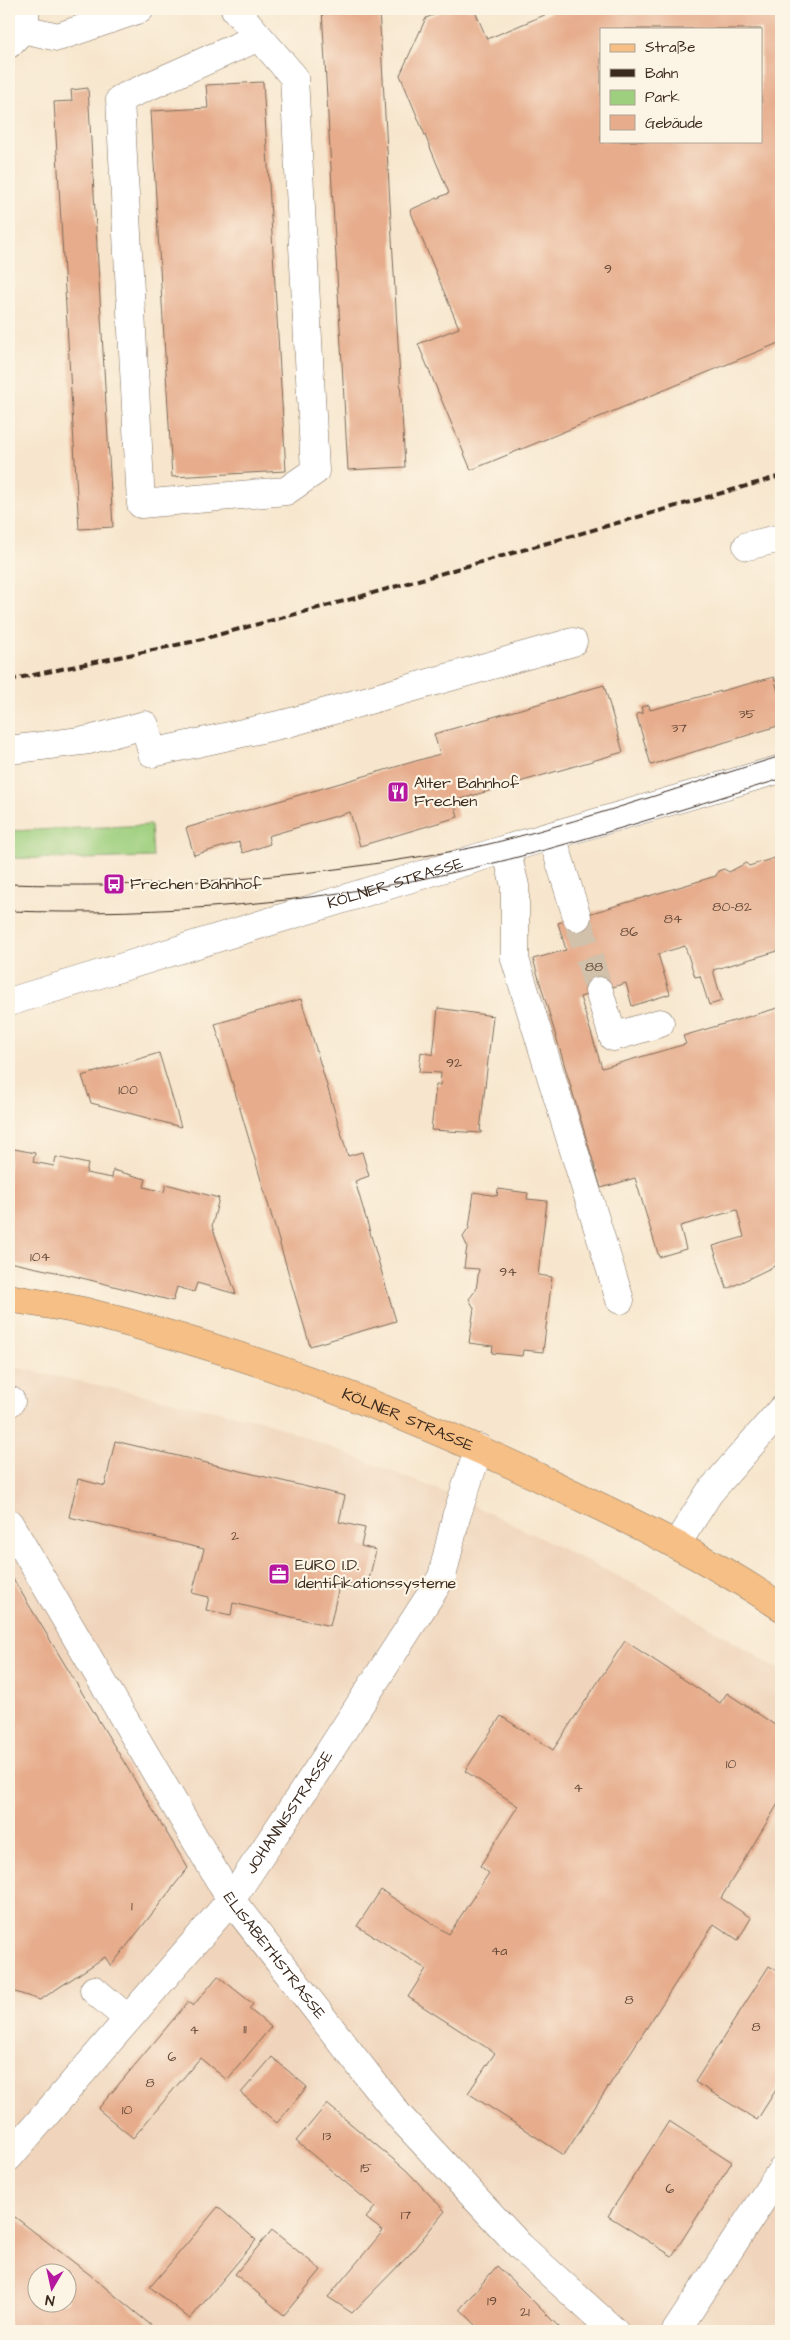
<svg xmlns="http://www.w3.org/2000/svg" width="790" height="2340" font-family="'Architects Daughter',sans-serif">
	<rect width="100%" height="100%" fill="#fcf5e5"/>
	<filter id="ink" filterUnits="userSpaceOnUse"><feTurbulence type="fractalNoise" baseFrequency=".02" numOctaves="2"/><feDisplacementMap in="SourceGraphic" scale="10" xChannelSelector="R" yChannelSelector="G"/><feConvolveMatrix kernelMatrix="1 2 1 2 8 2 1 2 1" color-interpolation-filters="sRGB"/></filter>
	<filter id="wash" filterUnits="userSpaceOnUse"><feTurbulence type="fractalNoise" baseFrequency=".0096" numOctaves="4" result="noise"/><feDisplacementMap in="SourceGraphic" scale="20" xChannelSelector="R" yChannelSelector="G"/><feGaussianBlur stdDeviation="1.12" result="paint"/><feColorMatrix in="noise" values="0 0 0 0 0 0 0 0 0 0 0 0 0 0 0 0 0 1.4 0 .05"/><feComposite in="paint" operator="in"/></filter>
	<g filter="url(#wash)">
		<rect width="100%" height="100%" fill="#f7e6cd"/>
		<path fill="#f0d5bc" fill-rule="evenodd" d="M 9,1366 L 264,1421 L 461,1499 L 658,1596 L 781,1671 L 781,2331 L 9,2331 ZM 38,2272 L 68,2272 L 68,2302 L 38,2302 Z"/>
		<path fill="#9dcf7e" stroke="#6c7c4e" d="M 151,825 L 153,857 L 82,859 L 9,858 L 9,831 Z"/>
		<g id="blocks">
			<path fill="#e6ac8b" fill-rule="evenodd" d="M 322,9 L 379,9 L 405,467 L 348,470 Z
				M 448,9 L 474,9 L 487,39 L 559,9 L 781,9 L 781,342 L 471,470 L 418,344 L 459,328 L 410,210 L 449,193 L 400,75 L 426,18 ZM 601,29 L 761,29 L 761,141 L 601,141 Z
				M 263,82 L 286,471 L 172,477 L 151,111 L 208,108 L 206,85 Z
				M 88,88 L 113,527 L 79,529 L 54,102 L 72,101 L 71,90 Z
				M 774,677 L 781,703 L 781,725 L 651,765 L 636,714 L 643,713 L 641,707 L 649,705 L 650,710 Z
				M 604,685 L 623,752 L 454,801 L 458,817 L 360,846 L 350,812 L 268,836 L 270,844 L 243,853 L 239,842 L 194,855 L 186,828 L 440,754 L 434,734 Z
				M 781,856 L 781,950 L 713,970 L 722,1001 L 709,1005 L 700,976 L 695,977 L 685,946 L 658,954 L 670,994 L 632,1006 L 626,983 L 580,997 L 602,1068 L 686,1044 L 683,1036 L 781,1007 L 781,1263 L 727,1289 L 713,1246 L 744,1237 L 737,1210 L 680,1226 L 686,1249 L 659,1257 L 635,1178 L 601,1188 L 533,959 L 566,950 L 558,923 L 716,876 L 718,871 L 724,869 L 729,872 L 746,863 L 749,866 Z
				M 301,999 L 348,1156 L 362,1152 L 369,1176 L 355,1181 L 396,1321 L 310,1346 L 215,1024 Z
				M 438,1008 L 493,1016 L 480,1131 L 482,1131 L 481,1133 L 431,1130 L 436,1085 L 440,1085 L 441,1073 L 419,1072 L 421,1052 L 433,1055 Z
				M 159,1053 L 181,1127 L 91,1103 L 82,1076 Z
				M 9,1148 L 35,1153 L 33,1162 L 54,1166 L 56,1157 L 88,1164 L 86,1173 L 112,1178 L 113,1170 L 146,1179 L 144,1187 L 164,1192 L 166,1184 L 219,1198 L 212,1226 L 236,1294 L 197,1283 L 194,1292 L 177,1287 L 173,1301 L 74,1276 L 9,1262 Z
				M 498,1189 L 528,1193 L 527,1199 L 547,1201 L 538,1275 L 552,1277 L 543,1352 L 523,1350 L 522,1356 L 492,1353 L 493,1346 L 469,1343 L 474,1308 L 469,1299 L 476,1290 L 479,1269 L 464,1268 L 467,1246 L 463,1237 L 469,1228 L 474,1192 L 497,1196 Z
				M 115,1441 L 345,1496 L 339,1522 L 365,1528 L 361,1546 L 376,1550 L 367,1588 L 340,1582 L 330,1626 L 233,1603 L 231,1615 L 206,1610 L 209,1597 L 192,1593 L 204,1549 L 69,1517 L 78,1479 L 105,1486 Z
				M 9,1572 L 188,1868 L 111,1966 L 105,1957 L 40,2000 L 9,1990 Z
				M 625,1641 L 720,1703 L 727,1693 L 781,1729 L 781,1799 L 721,1898 L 751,1918 L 738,1940 L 714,1924 L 564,2155 L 468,2093 L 495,2053 L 408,1997 L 426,1969 L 357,1926 L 381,1890 L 449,1934 L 489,1873 L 480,1866 L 518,1806 L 465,1771 L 501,1716 L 553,1750 Z
				M 769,1966 L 781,1973 L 781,2082 L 757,2120 L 695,2082 Z
				M 218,1976 L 253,2004 L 249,2009 L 271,2027 L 227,2080 L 200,2058 L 133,2138 L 98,2109 L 188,2002 L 193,2006 Z
				M 272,2057 L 307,2087 L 277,2123 L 241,2093 Z
				M 327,2104 L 406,2170 L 445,2211 L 409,2255 L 352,2313 L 328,2297 L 383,2231 L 366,2218 L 375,2207 L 296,2141 Z
				M 669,2121 L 732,2162 L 672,2256 L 608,2216 Z
				M 218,2207 L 256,2240 L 190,2319 L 150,2287 Z
				M 11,2214 L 89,2274 L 158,2331 L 9,2331 L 9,2217 ZM 38,2272 L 68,2272 L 68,2302 L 38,2302 Z
				M 272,2230 L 321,2270 L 284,2315 L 235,2274 Z
				M 497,2266 L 524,2292 L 563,2331 L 482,2331 L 460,2309 Z"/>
		</g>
	</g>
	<g filter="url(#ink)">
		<use href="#blocks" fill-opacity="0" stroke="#7d6c5b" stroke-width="1"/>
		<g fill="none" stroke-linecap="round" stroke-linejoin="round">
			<path stroke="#d1c0aa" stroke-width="28" stroke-dasharray="28 14" stroke-linecap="butt" d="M 577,917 L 599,991"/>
			<g stroke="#7d6c5b" stroke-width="29">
				<g id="minor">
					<path d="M 235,9 L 294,77 L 315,471 L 286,491 L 141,504 L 120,99 L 259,37"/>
					<path d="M 23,29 L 58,37 L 140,9"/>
					<path d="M 9,44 L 23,29 L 26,9"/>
					<path d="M 747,546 L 781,538"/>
					<path d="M 9,750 L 89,740 L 145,725 L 152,753 L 288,723 L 573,642"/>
					<path d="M 552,836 L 577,917"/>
					<path d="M 506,849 L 515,886 L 515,959 L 620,1300"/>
					<path d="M 599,991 L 613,1037 L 660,1023"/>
					<path id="s1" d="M 9,1002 L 506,849 L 781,769"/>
					<path d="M 9,1403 L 11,1401"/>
					<path id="s2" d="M 9,1523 L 231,1900 L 400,2117 L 520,2246 L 614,2331"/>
					<path d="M 676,1545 L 709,1493 L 781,1410"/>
					<path d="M 94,1990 L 128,2019"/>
					<path id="s3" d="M 9,2157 L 231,1900 L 326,1757 L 442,1577 L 456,1517 L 479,1448"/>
					<path d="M 676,2331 L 781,2171"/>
				</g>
			</g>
			<g stroke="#7d6c5b" stroke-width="29">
				<g id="major">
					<path id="s4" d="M 9,1298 C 35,1303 62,1306 87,1312 C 251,1353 412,1415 563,1489 C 637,1524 713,1561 781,1607"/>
				</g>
			</g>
			<use href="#minor" stroke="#fff" stroke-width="28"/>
			<use href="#major" stroke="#f5bf86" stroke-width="28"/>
			<path stroke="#3b2a1e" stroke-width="1" d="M 9,884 C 136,888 266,881 392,861 C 429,855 468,850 505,840 C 598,816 689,784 781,756
				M 9,911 C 164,916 318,903 469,869 C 574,845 678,810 781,779"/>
			<path stroke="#3b2a1e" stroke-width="4" stroke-dasharray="8 4" stroke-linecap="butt" d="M 9,680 L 191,642 L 359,597 L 781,476"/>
		</g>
	</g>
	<defs>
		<g id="restaurant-square" transform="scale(1.125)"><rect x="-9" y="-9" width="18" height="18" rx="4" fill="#b5179e" stroke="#fcf5e5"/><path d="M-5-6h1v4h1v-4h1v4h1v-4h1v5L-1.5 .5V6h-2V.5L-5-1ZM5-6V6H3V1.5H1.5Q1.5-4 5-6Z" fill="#fff"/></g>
		<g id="bus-square" transform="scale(1.125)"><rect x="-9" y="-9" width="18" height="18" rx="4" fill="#b5179e" stroke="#fcf5e5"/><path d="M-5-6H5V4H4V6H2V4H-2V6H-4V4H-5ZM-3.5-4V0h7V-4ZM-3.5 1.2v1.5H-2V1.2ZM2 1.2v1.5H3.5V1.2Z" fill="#fff"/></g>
		<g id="office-square" transform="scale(1.125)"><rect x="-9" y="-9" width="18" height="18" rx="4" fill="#b5179e" stroke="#fcf5e5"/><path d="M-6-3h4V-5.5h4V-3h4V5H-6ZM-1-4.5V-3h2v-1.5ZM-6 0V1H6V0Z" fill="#fff"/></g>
	</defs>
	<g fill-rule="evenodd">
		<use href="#restaurant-square" x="398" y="792"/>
		<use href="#bus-square" x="114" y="884"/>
		<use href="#office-square" x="279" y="1574"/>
	</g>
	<g text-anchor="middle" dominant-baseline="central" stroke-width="4.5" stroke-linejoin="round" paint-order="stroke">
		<g font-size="14" fill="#664a39">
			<text x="608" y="269">9</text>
			<text x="747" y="714">35</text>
			<text x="679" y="728">37</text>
			<text x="732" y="907">80-82</text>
			<text x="673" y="919">84</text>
			<text x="629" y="932">86</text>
			<text x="594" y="967">88</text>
			<text x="454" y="1063">92</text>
			<text x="128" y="1090">100</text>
			<text x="40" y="1257">104</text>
			<text x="508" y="1272">94</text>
			<text x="235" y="1536">2</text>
			<text x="731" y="1764">10</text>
			<text x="578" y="1788">4</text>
			<text x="132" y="1906">1</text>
			<text x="499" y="1951">4a</text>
			<text x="629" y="2000">8</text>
			<text x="756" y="2027">8</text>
			<text x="245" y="2029">11</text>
			<text x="194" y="2030">4</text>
			<text x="172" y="2057">6</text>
			<text x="150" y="2083">8</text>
			<text x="127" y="2110">10</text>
			<text x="327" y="2136">13</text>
			<text x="366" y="2168">15</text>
			<text x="670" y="2189">6</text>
			<text x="406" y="2215">17</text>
			<text x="492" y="2301">19</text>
			<text x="525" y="2312">21</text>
		</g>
		<g font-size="16" fill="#3b2a1e" stroke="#fcf5e5" text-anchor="start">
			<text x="414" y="783">Alter Bahnhof<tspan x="414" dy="18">Frechen</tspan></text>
			<text x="130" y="884">Frechen Bahnhof</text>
			<text x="295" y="1565">EURO I.D.<tspan x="295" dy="18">Identifikationssysteme</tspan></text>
		</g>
		<g font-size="16" fill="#3b2a1e" stroke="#fcf5e5">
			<text stroke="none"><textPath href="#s1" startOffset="404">KÖLNER STRASSE</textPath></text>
			<text stroke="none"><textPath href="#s4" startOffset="418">KÖLNER STRASSE</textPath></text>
			<text stroke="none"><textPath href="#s3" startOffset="445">JOHANNISSTRASSE</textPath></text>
			<text stroke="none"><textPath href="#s2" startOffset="508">ELISABETHSTRASSE</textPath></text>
		</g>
	</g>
	<rect width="790" height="2340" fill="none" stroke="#fcf5e5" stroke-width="30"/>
	<rect x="600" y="28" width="162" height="115" fill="#fcf5e5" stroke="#afa495"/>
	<rect x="610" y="44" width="25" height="8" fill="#f5bf86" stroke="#afa495"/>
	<text x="645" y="52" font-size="15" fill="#3b2a1e">Straße</text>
	<rect x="610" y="69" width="25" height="8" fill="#3b2a1e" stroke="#afa495"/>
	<text x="645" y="78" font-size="15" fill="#3b2a1e">Bahn</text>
	<rect x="610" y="90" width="25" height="15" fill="#9dcf7e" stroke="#afa495"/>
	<text x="645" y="102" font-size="15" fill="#3b2a1e">Park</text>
	<rect x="610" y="115" width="25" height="15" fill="#e6ac8b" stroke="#afa495"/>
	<text x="645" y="128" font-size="15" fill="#3b2a1e">Gebäude</text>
	<g transform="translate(52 2288) rotate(189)"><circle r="24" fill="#fcf5e5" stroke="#afa495"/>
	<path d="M0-4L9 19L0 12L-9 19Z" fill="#b5179e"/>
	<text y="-8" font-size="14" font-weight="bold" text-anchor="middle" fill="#3b2a1e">N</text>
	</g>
</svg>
